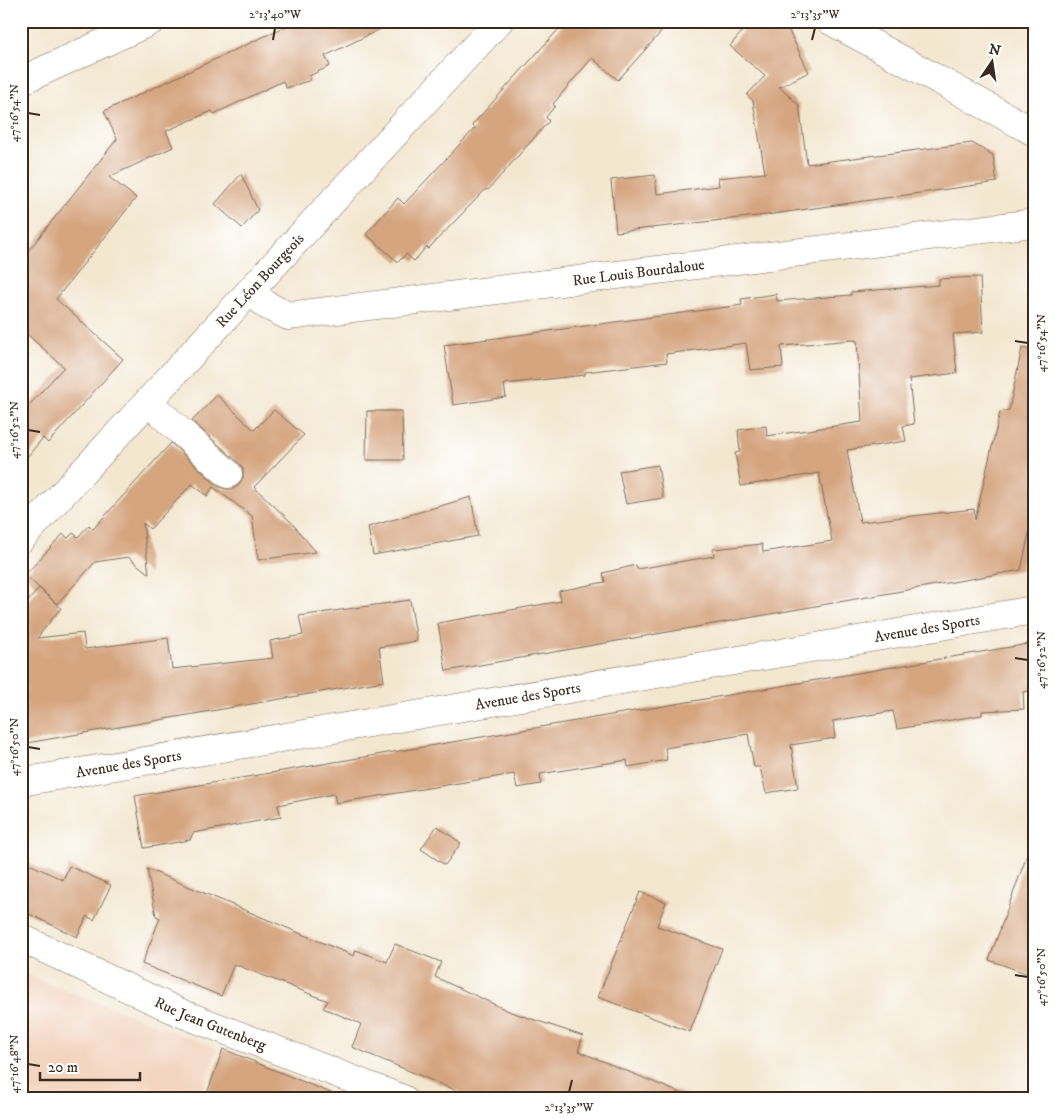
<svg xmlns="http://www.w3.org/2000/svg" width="1055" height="1120" font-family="'IM FELL DW Pica',serif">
	<rect width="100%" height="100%" fill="#fff"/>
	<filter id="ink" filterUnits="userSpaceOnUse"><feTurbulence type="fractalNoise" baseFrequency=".02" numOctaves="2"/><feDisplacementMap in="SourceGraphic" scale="10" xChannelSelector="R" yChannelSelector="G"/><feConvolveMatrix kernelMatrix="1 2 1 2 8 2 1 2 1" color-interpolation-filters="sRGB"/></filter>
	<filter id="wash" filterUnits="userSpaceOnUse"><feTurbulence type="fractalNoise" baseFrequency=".0096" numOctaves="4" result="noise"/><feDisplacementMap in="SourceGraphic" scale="20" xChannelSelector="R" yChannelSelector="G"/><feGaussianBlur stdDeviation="1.12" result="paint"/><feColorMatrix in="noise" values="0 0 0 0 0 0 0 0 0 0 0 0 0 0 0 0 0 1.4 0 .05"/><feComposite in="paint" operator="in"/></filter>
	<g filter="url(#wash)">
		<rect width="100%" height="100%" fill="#f3e7d0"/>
		<path fill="#f3d4bf" d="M 21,973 L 217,1048 L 199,1099 L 21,1099 Z"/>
		<g id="blocks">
			<path fill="#d5a580" d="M 297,21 L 397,21 L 325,56 L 330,66 L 309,76 L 311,80 L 286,88 L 283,81 L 214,114 L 212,111 L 166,131 L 173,147 L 109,177 L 136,198 L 56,299 L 123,359 L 48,443 L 43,438 L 21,464 L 21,414 L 64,367 L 21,329 L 21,260 L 117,139 L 104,111 Z
				M 566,21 L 671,21 L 618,80 L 592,58 L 553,104 L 555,106 L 546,117 L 549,121 L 488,190 L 486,189 L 428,249 L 427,246 L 414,261 L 406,254 L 398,262 L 366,234 L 398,198 L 404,204 L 475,128 L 472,125 Z
				M 751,21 L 784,21 L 809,72 L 779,87 L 799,105 L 807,164 L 972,143 L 993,155 L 997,182 L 766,215 L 616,232 L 611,180 L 655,175 L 657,194 L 719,186 L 718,178 L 765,173 L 753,101 L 747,95 L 765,76 L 730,46 Z
				M 241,174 L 258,210 L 242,228 L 215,204 Z
				M 980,277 L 983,332 L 953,334 L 957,373 L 909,379 L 914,424 L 903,426 L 906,441 L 847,450 L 860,522 L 974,509 L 975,520 L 1000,412 L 1009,410 L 1022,348 L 1034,350 L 1034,511 L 1021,570 L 446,671 L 438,623 L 561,601 L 559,591 L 605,582 L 603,573 L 636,565 L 637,569 L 714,556 L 713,549 L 762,544 L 763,552 L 832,541 L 819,473 L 741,486 L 735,453 L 740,452 L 738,430 L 766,426 L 767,436 L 862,422 L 857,341 L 854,340 L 781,346 L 783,367 L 750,370 L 746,343 L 666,354 L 667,362 L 585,372 L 585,375 L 504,384 L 506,397 L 453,405 L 444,345 L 742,305 L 741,299 L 776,294 L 777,301 L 851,295 L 851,292 L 939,285 L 939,279 Z
				M 217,395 L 254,430 L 274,410 L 304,435 L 254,487 L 290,521 L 316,552 L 258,560 L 252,516 L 213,487 L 207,496 L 192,484 L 150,529 L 143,523 L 149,574 L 128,557 L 95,562 L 57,604 L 25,575 L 63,534 L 68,538 L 73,533 L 78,537 L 89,525 L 93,529 L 171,443 L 218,486 L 225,489 L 233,489 L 239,485 L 243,477 L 243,469 L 239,463 L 192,421 Z
				M 367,411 L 402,411 L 403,460 L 366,460 Z
				M 658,465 L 663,498 L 626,504 L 619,471 Z
				M 471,497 L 478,536 L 373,555 L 368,527 Z
				M 39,588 L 61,608 L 37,638 L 83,633 L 85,649 L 168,638 L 172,669 L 273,658 L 270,641 L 303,635 L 299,616 L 410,600 L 417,641 L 379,647 L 384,681 L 21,744 L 21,610 Z
				M 1034,643 L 1034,690 L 1023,692 L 1024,709 L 982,711 L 982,715 L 897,729 L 893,711 L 833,721 L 835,738 L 791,745 L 798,788 L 766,793 L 760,767 L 754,767 L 748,734 L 665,748 L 667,760 L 628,767 L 627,760 L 540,774 L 541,784 L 517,788 L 514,774 L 336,803 L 334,794 L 278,805 L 281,817 L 193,833 L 190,840 L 144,848 L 135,796 Z
				M 437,826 L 461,843 L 445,865 L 421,849 Z
				M 1030,847 L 1034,847 L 1034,976 L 989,960 Z
				M 21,860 L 63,880 L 69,866 L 111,885 L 94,920 L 87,916 L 77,937 L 21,910 Z
				M 147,869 L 354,956 L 356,950 L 387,962 L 395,944 L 441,962 L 435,977 L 511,1012 L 583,1036 L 578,1051 L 695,1099 L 476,1099 L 352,1047 L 361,1024 L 323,1008 L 328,1001 L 234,964 L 221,996 L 142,964 L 160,918 L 156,916 Z
				M 640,892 L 666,902 L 657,926 L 722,949 L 690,1032 L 598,997 Z
				M 223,1049 L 343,1098 L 342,1099 L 205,1099 Z"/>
		</g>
	</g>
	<g filter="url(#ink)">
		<use href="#blocks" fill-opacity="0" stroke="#7b6c5c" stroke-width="1"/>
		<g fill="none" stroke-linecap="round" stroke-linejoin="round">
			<g stroke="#7b6c5c" stroke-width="29">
				<g id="minor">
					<path d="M 831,21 L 1034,132"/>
					<path d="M 21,81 L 151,21"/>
					<path id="s1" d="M 251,290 L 266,305 L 288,316 L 1034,223"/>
					<path d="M 148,402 L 228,474"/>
					<path id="s2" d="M 21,539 L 499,21"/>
					<path id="s3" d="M 21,782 L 1034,610"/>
				</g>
			</g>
			<g stroke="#7b6c5c" stroke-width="29">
				<g id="major">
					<path id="s4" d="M 21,938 L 181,1013 L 403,1099"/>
				</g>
			</g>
			<use href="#minor" stroke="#fff" stroke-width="28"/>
			<use href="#major" stroke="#fff" stroke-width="28"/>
		</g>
	</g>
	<path fill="none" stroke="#3b2a1e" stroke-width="2" d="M 273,40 L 275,28M 812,40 L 815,28M 28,113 L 40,115M 1015,341 L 1028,343M 28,430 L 40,432M 1015,658 L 1028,660M 28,747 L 40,749M 1015,975 L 1028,977M 28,1064 L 40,1066M 569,1092 L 572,1080"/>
	<g text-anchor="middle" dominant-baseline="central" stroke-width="4" stroke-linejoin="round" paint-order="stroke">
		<g font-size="15" fill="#3b2a1e" stroke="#fff">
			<text stroke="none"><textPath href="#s1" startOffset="399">Rue Louis Bourdaloue</textPath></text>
			<text stroke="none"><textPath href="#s2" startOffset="352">Rue Léon Bourgeois</textPath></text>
			<text stroke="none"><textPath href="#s3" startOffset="919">Avenue des Sports</textPath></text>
			<text stroke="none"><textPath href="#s3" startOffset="514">Avenue des Sports</textPath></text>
			<text stroke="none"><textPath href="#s3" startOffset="109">Avenue des Sports</textPath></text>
			<text stroke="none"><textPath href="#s4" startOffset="208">Rue Jean Gutenberg</textPath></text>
		</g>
	</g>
	<rect width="1055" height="1120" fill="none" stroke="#fff" stroke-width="55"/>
	<g transform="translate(992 62) rotate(13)" stroke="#ffffff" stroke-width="4" paint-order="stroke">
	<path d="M0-4L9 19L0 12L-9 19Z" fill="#3b2a1e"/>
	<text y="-8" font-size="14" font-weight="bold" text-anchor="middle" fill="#3b2a1e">N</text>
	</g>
	<path d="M40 1072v8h100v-8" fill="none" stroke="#3b2a1e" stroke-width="2.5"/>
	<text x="48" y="1072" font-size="15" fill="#3b2a1e" stroke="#ffffff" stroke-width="4" paint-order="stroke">20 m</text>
	<rect x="28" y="28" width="1000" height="1064" fill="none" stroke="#3b2a1e" stroke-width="2"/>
	<g font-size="12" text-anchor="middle" fill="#3b2a1e">
		<text x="275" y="18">2°13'40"W</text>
		<text x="815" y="18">2°13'35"W</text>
		<text transform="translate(14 113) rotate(-90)" y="4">47°16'54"N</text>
		<text transform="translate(1041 343) rotate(-90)" y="4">47°16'54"N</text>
		<text transform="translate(14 430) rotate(-90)" y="4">47°16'52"N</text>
		<text transform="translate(1041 660) rotate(-90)" y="4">47°16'52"N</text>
		<text transform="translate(14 747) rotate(-90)" y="4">47°16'50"N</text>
		<text transform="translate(1041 977) rotate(-90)" y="4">47°16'50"N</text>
		<text transform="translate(14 1064) rotate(-90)" y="4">47°16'48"N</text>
		<text x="569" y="1111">2°13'35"W</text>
	</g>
</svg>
